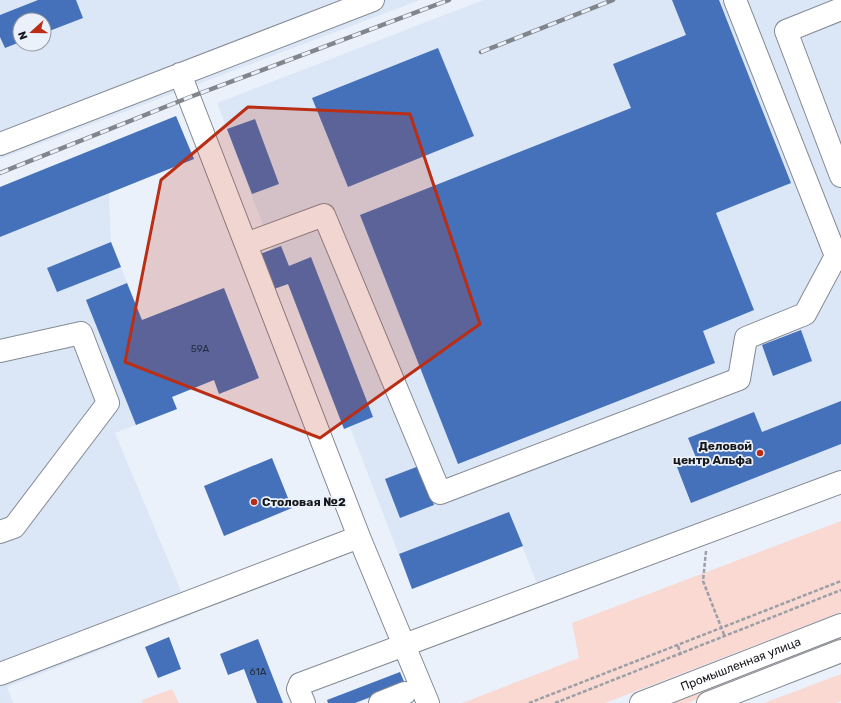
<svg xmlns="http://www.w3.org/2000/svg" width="841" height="703" font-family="Rubik,sans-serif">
	<rect width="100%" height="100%" fill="#ebf1fb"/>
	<path fill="#dbe6f6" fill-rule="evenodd" d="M 0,0 L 420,0 L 0,159 ZM 20,20 L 44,20 L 44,44 L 20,44 Z
		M 483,0 L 841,0 L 841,474 L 539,588 L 522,546 L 412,589 L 350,427 L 344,429 L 288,284 L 274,289 L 260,254 L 272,249 L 217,103 Z
		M 176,116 L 194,159 L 109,193 L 111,242 L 177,409 L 115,433 L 191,615 L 7,687 L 13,703 L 0,703 L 0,187 Z"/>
	<path fill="#f9d9d2" d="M 841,521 L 841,612 L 605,703 L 462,703 L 579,658 L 572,623 Z
		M 841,633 L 841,643 L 687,703 L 663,703 Z
		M 841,674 L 841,701 L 836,703 L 764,703 Z
		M 172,689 L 179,703 L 143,703 L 142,700 Z"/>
	<path fill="#4471b9" d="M 38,0 L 76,0 L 83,18 L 44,33 L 44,20 L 20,20 L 20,42 L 5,48 L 0,37 L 0,15 Z
		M 672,0 L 719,0 L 791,183 L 716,213 L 754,310 L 703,331 L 715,363 L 458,464 L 360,215 L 631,108 L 613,64 L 686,35 Z
		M 438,48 L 474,136 L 348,187 L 312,98 Z
		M 176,116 L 194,159 L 0,237 L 0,187 Z
		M 255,119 L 279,184 L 252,194 L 227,129 Z
		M 111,242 L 121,267 L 57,292 L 47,268 Z
		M 281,246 L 289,266 L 311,257 L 373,417 L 344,429 L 288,284 L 274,289 L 260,254 Z
		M 127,283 L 142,320 L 224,288 L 259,378 L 219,394 L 214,380 L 172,397 L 177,409 L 136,425 L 86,300 Z
		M 801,330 L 812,361 L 773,376 L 762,345 Z
		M 841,401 L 841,444 L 691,503 L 677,467 L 697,460 L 688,438 L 754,412 L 762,432 Z
		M 272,458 L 292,508 L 224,536 L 204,486 Z
		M 419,466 L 434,505 L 400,518 L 385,479 Z
		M 509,512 L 523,546 L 412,589 L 399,554 Z
		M 169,637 L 181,669 L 158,678 L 145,647 Z
		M 258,639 L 283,703 L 257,703 L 244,669 L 228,675 L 220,654 Z
		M 400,672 L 405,684 L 355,703 L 328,703 L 327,700 Z"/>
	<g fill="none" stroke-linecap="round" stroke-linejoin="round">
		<g stroke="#848a93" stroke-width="24">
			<path id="minor" d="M 841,9 L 786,31 L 841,176
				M 180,74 L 359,537 L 428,703
				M 0,144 L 373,0
				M 246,244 L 324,215 L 440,493 L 739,379 L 746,338 L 805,314 L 836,256 L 735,0
				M 0,351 L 81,333 L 108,403 L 14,527 L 0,532
				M 0,674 L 359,537
				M 304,703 L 298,689 L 300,684 L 841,482
				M 380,703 L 405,693"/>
		</g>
		<g stroke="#848a93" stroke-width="24">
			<g id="major">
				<path id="s1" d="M 641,703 L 841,625"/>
				<path d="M 708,703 L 841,651"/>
			</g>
		</g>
		<path stroke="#9b9fa7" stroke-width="2.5" stroke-dasharray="4 2" stroke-linecap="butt" d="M 706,551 L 703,581 L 725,637
			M 678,646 L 681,655
			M 529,703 L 841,581
			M 555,703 L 841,590"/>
		<use href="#minor" stroke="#fff" stroke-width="22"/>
		<use href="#major" stroke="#fff" stroke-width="22"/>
		<g stroke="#81858c" stroke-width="4.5">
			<path id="rail" d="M 481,52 L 613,0
				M 0,173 L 190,97 L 449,0"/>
		</g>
		<use href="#rail" stroke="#ebf1fb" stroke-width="3" stroke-dasharray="9" stroke-linecap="butt"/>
	</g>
	<path fill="#ba2e15" fill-opacity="0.2" stroke="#ba2e15" stroke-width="3" stroke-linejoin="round" d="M 248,107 L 410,114 L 480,324 L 320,438 L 125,362 L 161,180 Z"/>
	<g fill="#ba2e15" stroke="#ebf1fb" stroke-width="1.5">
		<circle cx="760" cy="453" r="4"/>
		<circle cx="254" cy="502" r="4"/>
	</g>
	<g text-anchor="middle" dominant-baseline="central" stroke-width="3.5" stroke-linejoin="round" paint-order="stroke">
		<g font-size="10" fill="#212e42">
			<text x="200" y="349">59А</text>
			<text x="258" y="672">61А</text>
		</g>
		<g font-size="12" font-weight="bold" fill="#15171b" stroke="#ebf1fb" text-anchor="end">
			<text x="752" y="446">Деловой<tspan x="752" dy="14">центр Альфа</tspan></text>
			<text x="262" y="502" text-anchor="start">Столовая №2</text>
		</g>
		<g font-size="12" fill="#15171b" stroke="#ebf1fb">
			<text stroke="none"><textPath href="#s1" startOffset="107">Промышленная улица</textPath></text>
		</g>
	</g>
	<g transform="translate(32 32) rotate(249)"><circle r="19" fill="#ebf1fb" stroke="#959aa1"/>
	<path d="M0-3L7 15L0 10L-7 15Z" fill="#ba2e15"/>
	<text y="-6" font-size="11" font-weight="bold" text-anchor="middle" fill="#15171b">N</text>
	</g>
</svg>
